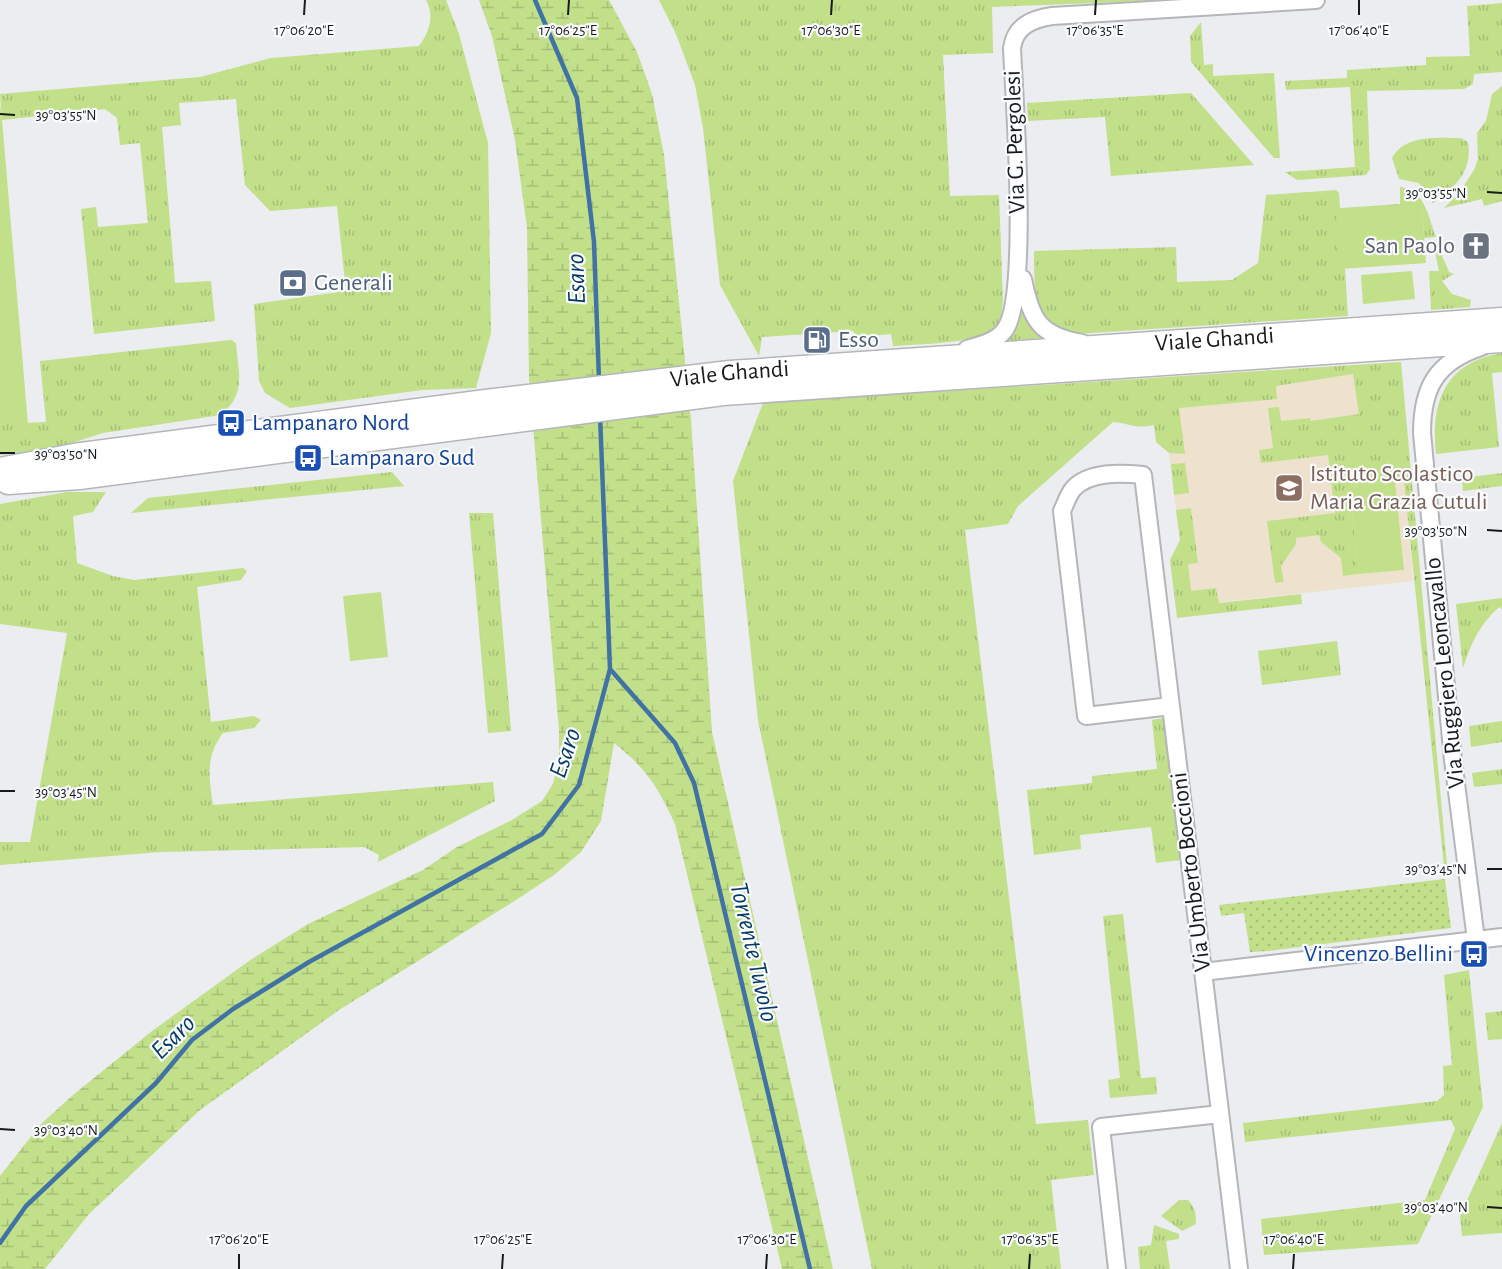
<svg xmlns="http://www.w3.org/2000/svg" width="1502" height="1269" font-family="'Alegreya Sans',sans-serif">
	<defs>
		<pattern id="grass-tufts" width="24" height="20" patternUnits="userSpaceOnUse" patternTransform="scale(1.5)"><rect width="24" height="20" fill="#c2df8a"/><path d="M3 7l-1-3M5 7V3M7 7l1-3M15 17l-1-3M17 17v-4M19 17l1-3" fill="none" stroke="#a6bf76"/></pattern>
		<pattern id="wetland-marsh" width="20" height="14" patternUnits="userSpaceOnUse" patternTransform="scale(1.5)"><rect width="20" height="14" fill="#c2df8a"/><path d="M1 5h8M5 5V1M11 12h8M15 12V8" fill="none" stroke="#a6bf76"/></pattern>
		<pattern id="park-dots" width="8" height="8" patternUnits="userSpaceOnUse" patternTransform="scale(1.5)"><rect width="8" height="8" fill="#c2df8a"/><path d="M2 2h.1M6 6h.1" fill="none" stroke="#a6bf76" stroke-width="1.8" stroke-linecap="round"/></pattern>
	</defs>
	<rect width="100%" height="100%" fill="#ebedf0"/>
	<path fill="#eee2ce" d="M 1395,362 L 1413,581 L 1176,607 L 1170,560 L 1180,540 L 1169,453 L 1156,442 L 1150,378 Z"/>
	<path fill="url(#grass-tufts)" d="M 426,0 L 446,0 L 459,34 L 488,143 L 491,333 L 476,388 L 422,390 L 290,408 L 265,393 L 259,381 L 254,304 L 346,291 L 337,206 L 270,211 L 245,185 L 236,99 L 179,103 L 181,125 L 162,127 L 175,283 L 211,281 L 215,321 L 94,334 L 81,209 L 96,207 L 98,227 L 148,223 L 140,143 L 120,145 L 117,118 L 105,109 L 2,120 L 0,94 L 200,77 L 271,58 L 419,46 C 429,33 435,16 426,0 Z
		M 659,0 L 1174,0 L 992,7 L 993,53 L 943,55 L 950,196 L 999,195 L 1003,301 C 1002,310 1001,321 995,328 C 979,344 917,344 893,346 L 891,334 L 858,337 L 853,331 L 762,337 L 759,356 L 720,285 L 703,128 L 695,85 L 676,34 Z
		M 1502,3 L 1502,72 L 1474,74 L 1473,84 L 1464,89 L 1367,91 L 1370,169 L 1366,175 L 1297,180 L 1285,172 L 1355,167 L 1350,87 L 1286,90 L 1285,81 L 1347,78 L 1347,70 L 1426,65 L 1426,57 L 1470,56 L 1467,6 Z
		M 1201,22 L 1204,65 L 1213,64 L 1213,76 L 1274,73 L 1280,158 L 1274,158 L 1191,62 L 1190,36 Z
		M 1502,86 L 1502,201 L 1484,206 L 1482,199 L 1444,208 L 1459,193 L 1474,170 L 1478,159 L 1477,133 L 1486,121 L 1492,94 Z
		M 1191,93 L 1254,165 L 1111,176 L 1105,117 L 1028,121 L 1027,103 Z
		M 1461,138 L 1468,142 C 1473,172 1454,188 1433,203 L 1419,183 L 1399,179 L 1392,158 C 1405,134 1438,138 1461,138 Z
		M 1400,187 C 1425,190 1428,216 1436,237 L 1424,238 L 1422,209 L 1340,269 L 1345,269 L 1348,316 L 1076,334 C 1030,325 1035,288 1034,251 L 1176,247 L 1177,282 L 1232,280 L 1258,263 L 1266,195 L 1336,190 L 1339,193 L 1340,208 L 1400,204 Z
		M 1440,251 L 1449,272 L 1454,274 L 1442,281 L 1452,294 L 1471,300 L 1470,307 L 1431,310 L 1429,271 L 1439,271 L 1435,252 Z
		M 1021,307 L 1031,327 L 1043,338 L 1004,341 L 1015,325 Z
		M 231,340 L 236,343 C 238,374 247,393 221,415 L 103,433 L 50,450 L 0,455 L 0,424 L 46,422 L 40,361 Z
		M 1502,353 L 1502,372 L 1492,373 L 1499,447 L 1436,454 C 1430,401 1446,362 1502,353 Z
		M 1401,362 L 1447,866 L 1444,866 L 1404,481 L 1350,487 L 1358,574 L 1343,576 L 1341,558 L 1321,542 L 1319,535 L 1296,538 L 1296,544 L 1281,566 L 1284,582 L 1275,583 L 1267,521 L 1335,513 L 1328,455 L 1261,463 L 1259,450 L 1273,448 L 1268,408 L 1279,407 L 1281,421 L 1310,418 L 1311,421 L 1359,414 L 1353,374 L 1276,386 L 1277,399 L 1179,408 L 1185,454 L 1169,453 L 1156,442 L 1154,425 C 1133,429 1132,424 1113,422 L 1018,506 L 1008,524 L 965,530 L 1036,1124 L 1088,1120 L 1094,1175 L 1051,1180 L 1061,1269 L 872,1269 L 758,720 L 733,481 L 763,403 Z
		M 1185,463 L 1189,493 L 1174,495 L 1171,464 Z
		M 392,472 L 404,486 L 131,513 L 148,498 Z
		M 1502,473 L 1502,486 L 1463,491 L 1462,478 Z
		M 67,492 L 106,492 L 93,512 L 73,516 L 77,563 L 113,576 L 134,580 L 243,568 L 247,571 L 241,580 L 197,587 L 211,722 L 254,716 L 261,720 L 254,728 L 223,733 C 205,757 209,777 213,805 L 493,782 L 495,801 L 378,862 L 379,855 L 364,847 L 161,852 L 0,865 L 0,842 L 30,842 L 67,633 L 0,624 L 0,504 Z
		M 1191,508 L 1198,563 L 1188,564 L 1191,591 L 1216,588 L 1219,603 L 1301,594 L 1302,604 L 1177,618 L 1170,560 L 1180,540 L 1176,510 Z
		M 469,513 L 493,513 L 511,731 L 488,733 Z
		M 1502,598 L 1502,609 L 1499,607 C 1480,624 1471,643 1463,668 L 1456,604 Z
		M 1337,641 L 1341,675 L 1262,685 L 1258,651 Z
		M 1163,718 L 1180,860 L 1156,863 L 1151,827 L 1080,835 L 1081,849 L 1034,855 L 1027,790 L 1092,783 L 1092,776 L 1157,769 L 1152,720 Z
		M 1502,721 L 1502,742 L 1471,747 L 1469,726 Z
		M 1502,769 L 1502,784 L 1474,787 L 1472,773 Z
		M 1123,914 L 1141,1078 L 1156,1077 L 1157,1094 L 1110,1098 L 1108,1080 L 1120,1078 L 1103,916 Z
		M 1469,970 L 1483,1107 L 1418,1244 L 1264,1255 L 1261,1219 L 1425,1200 L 1455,1129 L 1451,1120 L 1245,1142 L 1243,1123 L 1437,1101 L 1444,1095 L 1443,1066 L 1452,1065 L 1444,975 Z
		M 1502,1011 L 1502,1039 L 1488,1040 L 1485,1013 Z
		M 1502,1123 L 1502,1233 L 1462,1236 L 1460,1216 Z
		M 1179,1200 L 1188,1200 C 1195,1207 1196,1214 1196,1224 L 1182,1231 L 1161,1216 Z
		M 1154,1225 L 1179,1234 L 1179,1239 L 1166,1241 L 1170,1269 L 1140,1269 L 1138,1247 L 1151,1245 Z"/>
	<path fill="url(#wetland-marsh)" d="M 479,0 L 609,0 L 637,52 L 652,94 L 664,155 L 691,420 L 712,732 L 833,1269 L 782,1269 L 675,824 C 658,787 646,768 614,743 L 601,821 L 581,852 L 554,875 L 516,900 L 339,1010 L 200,1110 L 89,1214 L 45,1269 L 0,1269 L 0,1176 L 41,1124 L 73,1095 L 152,1031 L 249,961 L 308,924 L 423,870 L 457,847 L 512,820 L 542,801 L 553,784 L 559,757 L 559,731 L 529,379 L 527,228 L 515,140 L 492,36 Z"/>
	<path fill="url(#park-dots)" d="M 1445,879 L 1451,928 L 1268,951 L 1250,952 L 1244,913 L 1221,916 L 1219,905 Z"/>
	<path fill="#c2df8a" d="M 0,104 L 2,120 L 28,424 L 0,424 Z
		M 1422,209 L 1426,263 L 1340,269 L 1336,215 Z
		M 1412,271 L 1415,299 L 1363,304 L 1361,275 Z
		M 1395,482 L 1404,570 L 1358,574 L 1350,487 Z
		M 381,592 L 388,657 L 350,661 L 343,596 Z"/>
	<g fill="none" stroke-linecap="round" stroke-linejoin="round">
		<path stroke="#4172a4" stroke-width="4.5" d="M 535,0 L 577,98 L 594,242 L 599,380
			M 610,669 L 675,743 L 694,783 L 810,1269
			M 0,1243 L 26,1206 L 156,1083 L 192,1040 L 233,1009 L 309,962 L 542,834 L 579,785 L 610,669 L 600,415"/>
		<g stroke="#b4b6b9" stroke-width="20">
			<path id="minor" d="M 1023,279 C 1031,319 1039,336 1082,343
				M 967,349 C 980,345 995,342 1004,331 C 1030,300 1014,97 1012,48 C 1015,26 1032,19 1052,16 L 1316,0
				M 1171,706 L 1086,716 L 1062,511 C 1065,505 1068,495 1073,489 C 1089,471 1122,473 1143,475 L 1239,1269
				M 1476,940 L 1453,760 L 1422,433 C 1422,388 1436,362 1481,347
				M 1203,972 L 1502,937
				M 1117,1269 L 1101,1127 L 1220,1114"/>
		</g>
		<g stroke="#b4b6b9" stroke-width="27">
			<g id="secondary">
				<path id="s1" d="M 0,470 L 74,456 L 486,402 L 730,373 L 1502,320"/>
				<path d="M 8,482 L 79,477 L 723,393 L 1502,340"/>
			</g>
		</g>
		<use href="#minor" stroke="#fff" stroke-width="16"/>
		<use href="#secondary" stroke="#fff" stroke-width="24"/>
	</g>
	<path fill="none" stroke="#191a1b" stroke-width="2" d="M 304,15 L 305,0M 568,15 L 569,0M 831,15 L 832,0M 1095,15 L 1096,0M 1359,15 L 1359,0M 0,114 L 15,115M 1487,192 L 1502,193M 0,453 L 15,453M 1487,530 L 1502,531M 0,791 L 15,791M 1487,869 L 1502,869M 0,1129 L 15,1130M 1487,1207 L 1502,1208M 239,1269 L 239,1254M 502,1269 L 503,1254M 766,1269 L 767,1254M 1029,1269 L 1030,1254M 1293,1269 L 1294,1254"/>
	<defs>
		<g id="church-square" transform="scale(1.5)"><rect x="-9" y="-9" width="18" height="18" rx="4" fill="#6b7280" stroke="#f9fbfd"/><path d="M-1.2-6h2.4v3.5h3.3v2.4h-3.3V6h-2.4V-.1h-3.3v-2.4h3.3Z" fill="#fff"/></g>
		<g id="bank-square" transform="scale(1.5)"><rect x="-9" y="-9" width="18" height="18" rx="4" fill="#5c6f8a" stroke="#f9fbfd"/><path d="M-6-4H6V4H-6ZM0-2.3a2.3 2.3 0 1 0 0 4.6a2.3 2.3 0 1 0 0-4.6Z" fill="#fff"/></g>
		<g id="fuel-square" transform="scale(1.5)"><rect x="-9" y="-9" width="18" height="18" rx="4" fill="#5c6f8a" stroke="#f9fbfd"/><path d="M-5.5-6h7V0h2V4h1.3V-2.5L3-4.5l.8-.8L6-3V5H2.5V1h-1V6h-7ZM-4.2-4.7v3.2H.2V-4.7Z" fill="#fff"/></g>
		<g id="bus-square" transform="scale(1.5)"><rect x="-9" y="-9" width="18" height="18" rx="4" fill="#1a4fb4" stroke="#f9fbfd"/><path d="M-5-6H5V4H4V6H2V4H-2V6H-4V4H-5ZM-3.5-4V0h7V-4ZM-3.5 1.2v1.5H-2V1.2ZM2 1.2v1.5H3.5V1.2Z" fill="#fff"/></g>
		<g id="school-square" transform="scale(1.5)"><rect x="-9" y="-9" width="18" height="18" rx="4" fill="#8d6e63" stroke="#f9fbfd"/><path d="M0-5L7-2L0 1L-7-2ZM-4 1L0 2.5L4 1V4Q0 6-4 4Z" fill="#fff"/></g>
	</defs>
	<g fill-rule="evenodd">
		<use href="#church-square" x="1476" y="246"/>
		<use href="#bank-square" x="293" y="283"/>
		<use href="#fuel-square" x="817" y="340"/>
		<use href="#bus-square" x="231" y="423"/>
		<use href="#bus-square" x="308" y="458"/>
		<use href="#school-square" x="1289" y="488"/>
		<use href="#bus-square" x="1474" y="954"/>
	</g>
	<g text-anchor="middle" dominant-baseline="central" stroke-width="4.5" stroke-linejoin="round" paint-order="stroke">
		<g font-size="24" fill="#191a1b" stroke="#f9fbfd">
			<text transform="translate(1015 142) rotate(-92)">Via G. Pergolesi</text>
			<text stroke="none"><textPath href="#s1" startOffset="1222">Viale Ghandi</textPath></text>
			<text stroke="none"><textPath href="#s1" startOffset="736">Viale Ghandi</textPath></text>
			<text transform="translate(1445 673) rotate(-96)">Via Ruggiero Leoncavallo</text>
			<text transform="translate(1191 872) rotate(-97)">Via Umberto Boccioni</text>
		</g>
		<g font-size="24" fill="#5b616d" stroke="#f9fbfd" text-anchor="end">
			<text x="1455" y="246">San Paolo</text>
		</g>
		<g font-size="24" fill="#4e5e75" stroke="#f9fbfd" text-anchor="start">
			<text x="314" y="283">Generali</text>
			<text x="838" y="340">Esso</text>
		</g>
		<g font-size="24" fill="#164399" stroke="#f9fbfd" text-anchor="start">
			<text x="252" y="423">Lampanaro Nord</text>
			<text x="329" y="458">Lampanaro Sud</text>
			<text x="1453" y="954" text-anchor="end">Vincenzo Bellini</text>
		</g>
		<g font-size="24" fill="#785e54" stroke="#f9fbfd" text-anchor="start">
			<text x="1310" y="474">Istituto Scolastico<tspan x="1310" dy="28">Maria Grazia Cutuli</tspan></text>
		</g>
		<g font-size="26" font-style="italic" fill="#043a66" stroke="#f9fbfd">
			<text transform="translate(576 279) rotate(-92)">Esaro</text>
			<text transform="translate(565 753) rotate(-71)">Esaro</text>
			<text transform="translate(754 952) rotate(77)">Torrente Tuvolo</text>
			<text transform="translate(173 1037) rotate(-45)">Esaro</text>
		</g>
	</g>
	<g font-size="15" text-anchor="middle" fill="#191a1b" stroke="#f9fbfd" stroke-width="4.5" stroke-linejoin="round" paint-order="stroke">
		<text x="304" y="35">17°06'20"E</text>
		<text x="568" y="35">17°06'25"E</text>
		<text x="831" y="35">17°06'30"E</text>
		<text x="1095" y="35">17°06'35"E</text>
		<text x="1359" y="35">17°06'40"E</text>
		<text x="66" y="120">39°03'55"N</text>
		<text x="1436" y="198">39°03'55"N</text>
		<text x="66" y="459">39°03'50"N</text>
		<text x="1436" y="536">39°03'50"N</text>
		<text x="66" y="797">39°03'45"N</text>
		<text x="1436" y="874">39°03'45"N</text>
		<text x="66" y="1135">39°03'40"N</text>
		<text x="1436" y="1212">39°03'40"N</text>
		<text x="239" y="1244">17°06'20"E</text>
		<text x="503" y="1244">17°06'25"E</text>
		<text x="767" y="1244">17°06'30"E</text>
		<text x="1030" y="1244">17°06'35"E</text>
		<text x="1294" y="1244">17°06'40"E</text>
	</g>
</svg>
